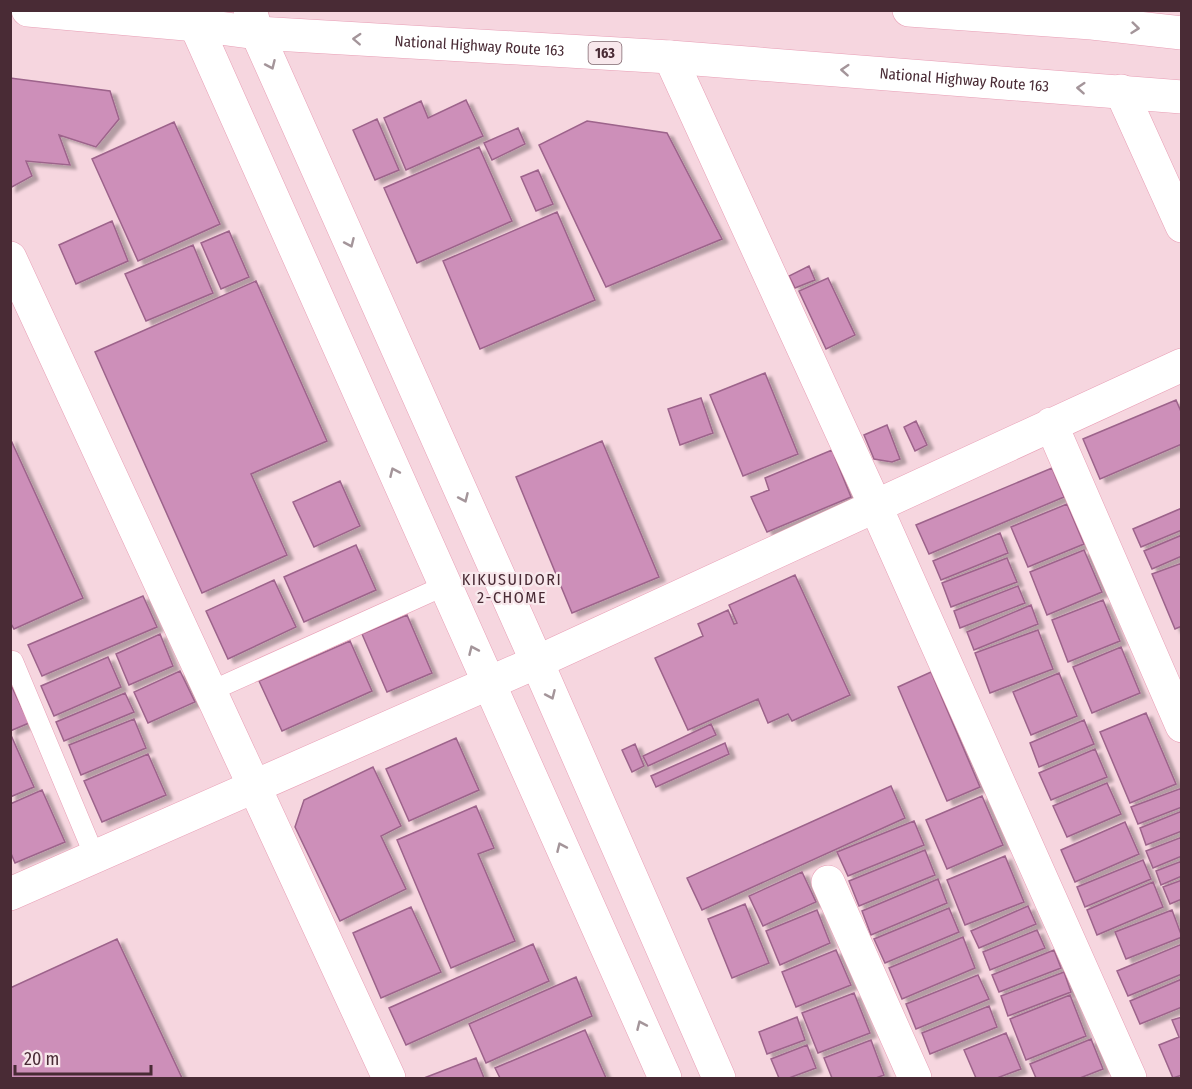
<svg xmlns="http://www.w3.org/2000/svg" width="1192" height="1089" font-family="'Fira Sans Condensed',sans-serif">
	<defs>
		<filter id="shadow"><feDropShadow dx="6" dy="4" stdDeviation="1.5" flood-color="#0004"/></filter>
	</defs>
	<rect width="100%" height="100%" fill="#f6d6df"/>
	<path fill="#cd8fb9" stroke="#9d638b" stroke-width="1.5" filter="url(#shadow)" d="M 10,78 L 110,91 L 119,119 L 96,147 L 59,135 L 70,165 L 26,161 L 32,176 L 10,188 Z
		M 466,100 L 483,136 L 406,170 L 384,118 L 421,101 L 428,118 Z
		M 377,119 L 399,170 L 375,180 L 353,130 Z
		M 587,121 L 667,133 L 722,239 L 606,287 L 539,145 Z
		M 174,122 L 220,224 L 138,261 L 92,159 Z
		M 518,128 L 525,144 L 492,160 L 484,143 Z
		M 479,147 L 512,221 L 417,263 L 384,188 Z
		M 538,170 L 553,204 L 536,211 L 521,177 Z
		M 557,212 L 595,300 L 480,349 L 443,261 Z
		M 112,221 L 128,261 L 76,284 L 59,245 Z
		M 229,231 L 249,277 L 221,289 L 201,243 Z
		M 193,245 L 213,293 L 146,321 L 125,274 Z
		M 809,266 L 815,280 L 795,288 L 789,276 Z
		M 828,278 L 855,335 L 826,349 L 799,291 Z
		M 256,281 L 327,441 L 251,474 L 287,555 L 202,593 L 95,352 Z
		M 765,373 L 798,454 L 743,476 L 710,395 Z
		M 701,398 L 713,433 L 680,445 L 668,409 Z
		M 1176,400 L 1182,414 L 1182,444 L 1100,479 L 1083,439 Z
		M 916,421 L 927,445 L 915,451 L 904,427 Z
		M 887,425 L 900,459 L 892,462 L 874,459 L 864,435 Z
		M 10,438 L 83,598 L 14,629 L 10,622 Z
		M 602,441 L 659,577 L 572,613 L 516,477 Z
		M 832,450 L 851,497 L 767,532 L 751,497 L 769,490 L 765,478 Z
		M 1052,468 L 1064,497 L 929,554 L 916,525 Z
		M 340,481 L 360,526 L 314,547 L 293,502 Z
		M 1067,504 L 1084,544 L 1028,567 L 1011,527 Z
		M 1182,508 L 1182,530 L 1141,547 L 1133,529 Z
		M 1000,533 L 1008,553 L 941,580 L 933,561 Z
		M 1182,535 L 1182,556 L 1152,569 L 1144,551 Z
		M 356,545 L 376,590 L 304,622 L 284,577 Z
		M 1084,550 L 1102,592 L 1047,615 L 1030,572 Z
		M 1007,558 L 1017,582 L 951,607 L 942,583 Z
		M 1182,563 L 1182,626 L 1175,629 L 1152,574 Z
		M 795,575 L 850,695 L 792,721 L 788,714 L 768,723 L 758,699 L 688,730 L 655,658 L 703,636 L 698,624 L 728,610 L 734,624 L 737,623 L 729,605 Z
		M 274,580 L 296,627 L 228,659 L 206,611 Z
		M 1018,586 L 1025,603 L 960,628 L 954,611 Z
		M 143,596 L 157,627 L 42,676 L 28,645 Z
		M 1103,600 L 1120,641 L 1068,662 L 1052,620 Z
		M 1031,605 L 1038,624 L 974,650 L 967,632 Z
		M 407,615 L 432,673 L 387,692 L 362,634 Z
		M 1038,630 L 1053,669 L 990,693 L 975,653 Z
		M 160,634 L 173,666 L 129,685 L 116,654 Z
		M 350,641 L 372,691 L 282,731 L 259,681 Z
		M 1121,647 L 1140,693 L 1092,713 L 1073,667 Z
		M 108,657 L 121,687 L 54,716 L 41,686 Z
		M 180,671 L 195,702 L 148,723 L 134,692 Z
		M 931,672 L 980,787 L 947,801 L 898,687 Z
		M 1059,673 L 1077,716 L 1031,735 L 1013,692 Z
		M 10,683 L 29,723 L 10,731 Z
		M 125,693 L 134,712 L 64,741 L 56,722 Z
		M 1146,713 L 1176,784 L 1130,803 L 1100,732 Z
		M 134,719 L 146,748 L 81,775 L 69,745 Z
		M 1084,720 L 1094,744 L 1039,767 L 1030,743 Z
		M 711,724 L 716,735 L 648,766 L 643,756 Z
		M 10,733 L 34,787 L 10,797 Z
		M 456,738 L 479,790 L 409,821 L 386,769 Z
		M 725,743 L 729,754 L 656,787 L 651,776 Z
		M 635,744 L 644,766 L 632,772 L 622,750 Z
		M 1095,749 L 1107,777 L 1051,800 L 1039,773 Z
		M 148,754 L 166,795 L 102,822 L 84,781 Z
		M 373,767 L 401,826 L 381,836 L 406,889 L 340,921 L 295,827 L 304,800 Z
		M 1107,783 L 1121,814 L 1067,837 L 1053,806 Z
		M 891,786 L 905,818 L 702,910 L 687,878 Z
		M 1182,788 L 1182,807 L 1138,824 L 1131,807 Z
		M 42,790 L 65,842 L 15,863 L 10,851 L 10,804 Z
		M 982,796 L 1003,845 L 947,869 L 926,820 Z
		M 476,806 L 494,848 L 478,854 L 515,941 L 451,968 L 397,840 Z
		M 1182,811 L 1182,831 L 1146,845 L 1140,828 Z
		M 914,821 L 924,845 L 848,876 L 837,852 Z
		M 1125,822 L 1139,854 L 1075,882 L 1061,850 Z
		M 1182,837 L 1182,856 L 1153,868 L 1146,851 Z
		M 925,850 L 935,875 L 859,906 L 849,881 Z
		M 1005,856 L 1024,902 L 965,925 L 947,880 Z
		M 1143,860 L 1151,879 L 1085,907 L 1077,887 Z
		M 1182,861 L 1182,876 L 1161,885 L 1156,871 Z
		M 802,872 L 816,902 L 763,926 L 749,896 Z
		M 938,879 L 947,903 L 871,935 L 862,911 Z
		M 1182,880 L 1182,899 L 1170,904 L 1163,887 Z
		M 1153,882 L 1163,907 L 1097,935 L 1087,910 Z
		M 745,904 L 769,963 L 732,978 L 708,919 Z
		M 1028,906 L 1036,924 L 979,948 L 971,931 Z
		M 411,907 L 441,972 L 381,998 L 353,933 Z
		M 949,908 L 959,932 L 885,963 L 874,939 Z
		M 817,910 L 830,943 L 780,965 L 766,931 Z
		M 1172,910 L 1182,937 L 1126,959 L 1115,932 Z
		M 1037,930 L 1045,948 L 990,970 L 983,952 Z
		M 963,937 L 975,968 L 902,999 L 889,968 Z
		M 117,939 L 182,1078 L 10,1078 L 10,988 Z
		M 533,944 L 549,981 L 406,1045 L 389,1008 Z
		M 1182,944 L 1182,974 L 1128,996 L 1117,971 Z
		M 836,950 L 851,985 L 796,1007 L 782,972 Z
		M 1054,950 L 1061,968 L 999,992 L 992,975 Z
		M 1064,972 L 1071,992 L 1008,1016 L 1001,996 Z
		M 978,975 L 989,999 L 916,1029 L 906,1004 Z
		M 576,977 L 592,1016 L 486,1063 L 469,1024 Z
		M 1182,979 L 1182,1007 L 1140,1024 L 1130,1001 Z
		M 854,993 L 870,1033 L 818,1053 L 802,1013 Z
		M 1070,995 L 1086,1036 L 1026,1060 L 1010,1019 Z
		M 989,1006 L 997,1027 L 930,1054 L 922,1033 Z
		M 797,1017 L 805,1040 L 767,1054 L 759,1032 Z
		M 1182,1017 L 1182,1075 L 1173,1078 L 1159,1045 L 1179,1037 L 1172,1020 Z
		M 585,1030 L 606,1078 L 500,1078 L 495,1068 Z
		M 1006,1033 L 1021,1069 L 997,1078 L 976,1078 L 964,1050 Z
		M 1091,1039 L 1103,1069 L 1080,1078 L 1036,1078 L 1030,1064 Z
		M 871,1040 L 884,1075 L 876,1078 L 832,1078 L 824,1058 Z
		M 807,1045 L 816,1068 L 789,1078 L 779,1078 L 771,1059 Z
		M 476,1058 L 484,1078 L 424,1078 Z"/>
	<g fill="none" stroke-linecap="round" stroke-linejoin="round">
		<g stroke="#e89eb5" stroke-width="21">
			<path id="service" d="M 13,661 L 95,857
				M 211,691 L 444,586"/>
		</g>
		<g stroke="#e89eb5" stroke-width="34">
			<path id="minor" d="M 670,57 L 875,505 L 1130,1078
				M 1121,91 L 1182,226
				M 10,258 L 389,1078
				M 1051,424 L 1182,726
				M 828,882 L 915,1078
				M 10,894 L 537,662 L 1182,365"/>
		</g>
		<g stroke="#e89eb5" stroke-width="34">
			<path id="tertiary" d="M 189,10 L 665,1078
				M 250,10 L 257,33 L 537,662 L 719,1078"/>
		</g>
		<g stroke="#e89eb5" stroke-width="34">
			<g id="trunk">
				<path id="s1" d="M 28,10 L 197,25 L 257,33 L 670,57 L 1182,97"/>
				<path d="M 909,10 L 1092,23 L 1182,33"/>
			</g>
		</g>
		<use href="#service" stroke="#fff" stroke-width="20"/>
		<use href="#minor" stroke="#fff" stroke-width="33"/>
		<use href="#tertiary" stroke="#fff" stroke-width="33"/>
		<use href="#trunk" stroke="#fff" stroke-width="33"/>
	</g>
	<defs><path id="oneway-chevron" d="M-2-3.5L2.5 0L-2 3.5" fill="none" stroke-width="1.6" stroke-linecap="round" stroke-linejoin="round" transform="scale(1.5)"/></defs>
	<g stroke="#a4959a">
		<use href="#oneway-chevron" transform="translate(1135 28) rotate(6)"/>
		<use href="#oneway-chevron" transform="translate(357 39) rotate(-177)"/>
		<use href="#oneway-chevron" transform="translate(271 65) rotate(66)"/>
		<use href="#oneway-chevron" transform="translate(845 70) rotate(-176)"/>
		<use href="#oneway-chevron" transform="translate(1081 88) rotate(-176)"/>
		<use href="#oneway-chevron" transform="translate(350 243) rotate(66)"/>
		<use href="#oneway-chevron" transform="translate(394 472) rotate(-114)"/>
		<use href="#oneway-chevron" transform="translate(464 498) rotate(66)"/>
		<use href="#oneway-chevron" transform="translate(473 650) rotate(-114)"/>
		<use href="#oneway-chevron" transform="translate(551 695) rotate(66)"/>
		<use href="#oneway-chevron" transform="translate(561 847) rotate(-114)"/>
		<use href="#oneway-chevron" transform="translate(641 1025) rotate(-114)"/>
	</g>
	<g text-anchor="middle" dominant-baseline="central" stroke-width="4.5" stroke-linejoin="round" paint-order="stroke">
		<rect fill="#f8e8ec" stroke="#7e646c" stroke-width="1.5" x="588.5" y="42" width="33" height="22" rx="4.5"/>
		<g font-size="14" font-weight="bold" fill="#492b35">
			<text x="605" y="53">163</text>
		</g>
		<g font-size="15" fill="#492b35" stroke="#f8e8ec">
			<text stroke="none"><textPath href="#s1" startOffset="453">National Highway Route 163</textPath></text>
			<text stroke="none"><textPath href="#s1" startOffset="939">National Highway Route 163</textPath></text>
		</g>
		<g font-size="16" letter-spacing="1.5" fill="#492b35" stroke="#f8e8ec">
			<text x="512" y="579">KIKUSUIDORI<tspan x="512" dy="18">2-CHOME</tspan></text>
		</g>
	</g>
	<rect width="1192" height="1089" fill="none" stroke="#492b35" stroke-width="24"/>
	<path d="M15 1065v9h136v-9" fill="none" stroke="#492b35" stroke-width="3"/>
	<text x="24" y="1065" font-size="18" fill="#492b35" stroke="#f8e8ec" stroke-width="4.5" paint-order="stroke">20 m</text>
</svg>
